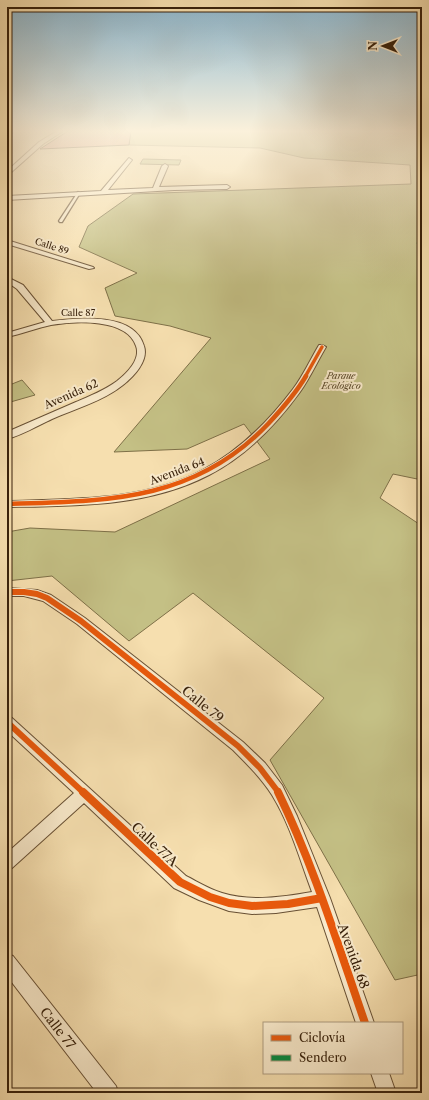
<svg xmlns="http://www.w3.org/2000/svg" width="429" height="1100" font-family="'Libre Caslon Text',serif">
	<rect width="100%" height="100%" fill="#f6dfaf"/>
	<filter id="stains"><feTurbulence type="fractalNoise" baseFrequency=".005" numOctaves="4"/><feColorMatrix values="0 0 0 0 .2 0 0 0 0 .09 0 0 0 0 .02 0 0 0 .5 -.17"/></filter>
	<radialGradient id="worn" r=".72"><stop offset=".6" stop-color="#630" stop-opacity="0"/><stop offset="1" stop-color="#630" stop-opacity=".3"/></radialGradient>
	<path fill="#c4c085" stroke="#7e7048" d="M 129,131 L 422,131 L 422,480 L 393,474 L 380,498 L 422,526 L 422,974 L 395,980 L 270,760 L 324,698 L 193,593 L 129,641 L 52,576 L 7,581 L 7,532 L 30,528 L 115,532 L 270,459 L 244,424 L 187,449 L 114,452 L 211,338 L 170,326 L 115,316 L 105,288 L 137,273 L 79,247 L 88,226 L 133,194 L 411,184 L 410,165 L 304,158 L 260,148 L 129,145 Z
		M 143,159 L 181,160 L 179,165 L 140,164 Z
		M 22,380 L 35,395 L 7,403 L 7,386 Z"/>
	<path fill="#e3988a" stroke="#38210b" d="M 68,131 L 131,131 L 129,145 L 40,149 Z"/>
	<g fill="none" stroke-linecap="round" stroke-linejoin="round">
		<g stroke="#685034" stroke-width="2.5">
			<path id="service" d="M 78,192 L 80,193 L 62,222 L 60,222 L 59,221 Z"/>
		</g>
		<g stroke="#685034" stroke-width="2">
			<path id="minor" d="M 9,131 L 15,131 L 7,136 L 7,132 Z
				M 57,131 L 63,131 L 43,144 L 7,176 L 7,171 L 39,142 Z
				M 129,158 L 132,160 L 108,190 L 153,188 L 162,166 L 165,164 L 168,166 L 159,187 L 227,185 L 230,187 L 227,189 L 174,190 L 7,200 L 7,196 L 101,191 Z
				M 7,240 L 93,267 L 94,268 L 89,269 L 7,244 Z
				M 7,277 L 23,285 L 52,321 C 80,318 134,312 144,346 C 149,361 133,377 123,385 C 103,401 75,409 52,419 C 37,426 22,435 7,439 L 7,432 C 30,422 53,412 76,402 C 90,396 105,390 117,381 C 127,373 141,359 136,346 C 127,318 75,321 51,325 C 36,328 22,334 7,337 L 7,333 L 45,322 L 17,289 L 7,282 Z
				M 319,345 L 322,345 L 326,347 C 317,362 310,378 300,392 C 276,425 246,456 209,475 C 148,507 74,506 7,507 L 7,501 C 70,499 146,501 203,470 C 239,451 268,422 293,389 C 303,376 310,360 319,345 Z
				M 7,588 L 37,590 L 51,595 L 85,618 L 243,742 L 265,763 L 282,785 L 297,816 L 330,898 L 374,1023 L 356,1023 L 317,907 L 276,913 L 252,914 L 229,911 L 199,900 L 174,888 L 84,803 L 12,868 L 7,871 L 7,853 L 74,793 L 7,731 L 7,716 L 12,718 L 186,876 C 198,882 209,889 222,893 C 251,902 283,897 312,892 C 300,860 290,824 272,795 C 261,778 247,764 233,750 L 77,624 L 43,601 L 24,596 L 7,596 Z
				M 7,954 L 13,956 L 116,1086 L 118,1093 L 97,1093 L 7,976 Z
				M 371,1073 L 389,1073 L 396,1093 L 378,1093 Z"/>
		</g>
		<use href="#service" fill="#f9eacb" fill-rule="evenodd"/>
		<use href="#minor" fill="#f9eacb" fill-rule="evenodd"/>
		<path stroke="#00873e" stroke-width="2.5" stroke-dasharray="5.5 2.5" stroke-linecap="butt" d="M 422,244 L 418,243 L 422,259"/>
		<g stroke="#f9eacb" stroke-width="5">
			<path id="cycleway-far3" d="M 305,377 L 322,347"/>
		</g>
		<g stroke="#f9eacb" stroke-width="6">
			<path id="cycleway-far2" d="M 7,504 C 107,501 194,502 268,424 C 282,409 296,393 306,376"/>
		</g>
		<g stroke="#f9eacb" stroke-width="8">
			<path id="cycleway-far1" d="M 7,592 L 24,592 L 37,594 L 47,598 L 81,621 L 238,746 L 260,768 L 279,793
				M 7,722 L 84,793"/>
		</g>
		<g stroke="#f9eacb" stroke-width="10">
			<path id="cycleway" d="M 83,792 L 180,882 L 210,897 L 229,903 L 252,906 L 288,904 L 322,898
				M 278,792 C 314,866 338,945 365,1023"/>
		</g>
		<use href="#cycleway-far3" stroke="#e8590c" stroke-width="3.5"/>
		<use href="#cycleway-far2" stroke="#e8590c" stroke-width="4.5"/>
		<use href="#cycleway-far1" stroke="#e8590c" stroke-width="6"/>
		<use href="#cycleway" stroke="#e8590c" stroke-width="8"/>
	</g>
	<linearGradient id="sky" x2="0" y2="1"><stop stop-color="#8ab7d1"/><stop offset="0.46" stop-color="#fbf1db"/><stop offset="1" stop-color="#fbf1db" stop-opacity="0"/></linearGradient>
	<rect width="429" height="285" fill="url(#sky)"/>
	<g text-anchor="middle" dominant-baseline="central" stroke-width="4" stroke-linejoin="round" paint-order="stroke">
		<g font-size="9" fill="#38210b" stroke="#f9eacb">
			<text transform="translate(52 246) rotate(18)">Calle 89</text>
			<text x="78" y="312">Calle 87</text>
		</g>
		<g font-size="9" font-style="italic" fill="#5b492a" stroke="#f9eacb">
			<text x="341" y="375">Parque<tspan x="341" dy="10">Ecológico</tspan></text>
		</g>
		<g font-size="11" fill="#38210b" stroke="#f9eacb">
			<text transform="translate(71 394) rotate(-24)">Avenida 62</text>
			<text transform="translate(177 471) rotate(-21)">Avenida 64</text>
		</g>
		<g font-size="13" fill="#38210b" stroke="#f9eacb">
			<text transform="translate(203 704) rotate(39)">Calle 79</text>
			<text transform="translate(155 844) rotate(43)">Calle 77A</text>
			<text transform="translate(354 956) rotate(70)">Avenida 68</text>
			<text transform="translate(58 1028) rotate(52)">Calle 77</text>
		</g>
	</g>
	<rect width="429" height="1100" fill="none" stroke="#f6dfaf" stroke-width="24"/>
	<rect x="8" y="8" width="413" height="1084" fill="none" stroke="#38210b" stroke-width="2"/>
	<rect x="12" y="12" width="405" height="1076" fill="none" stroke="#38210b"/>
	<rect x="263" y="1022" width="140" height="52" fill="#f9eacb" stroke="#ac9a7e"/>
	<rect x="271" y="1035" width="20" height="6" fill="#e8590c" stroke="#ac9a7e"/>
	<text x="299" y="1042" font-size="12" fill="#38210b">Ciclovía</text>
	<rect x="271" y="1055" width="20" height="6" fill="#00873e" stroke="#ac9a7e"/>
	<text x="299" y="1062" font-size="12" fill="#38210b">Sendero</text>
	<g transform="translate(383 46) rotate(270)" stroke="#f9eacb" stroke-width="3" paint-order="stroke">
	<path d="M0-3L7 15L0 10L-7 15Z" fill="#38210b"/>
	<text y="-6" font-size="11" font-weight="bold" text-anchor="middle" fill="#38210b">N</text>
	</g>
	<rect width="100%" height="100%" filter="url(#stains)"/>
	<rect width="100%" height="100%" fill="url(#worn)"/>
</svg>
